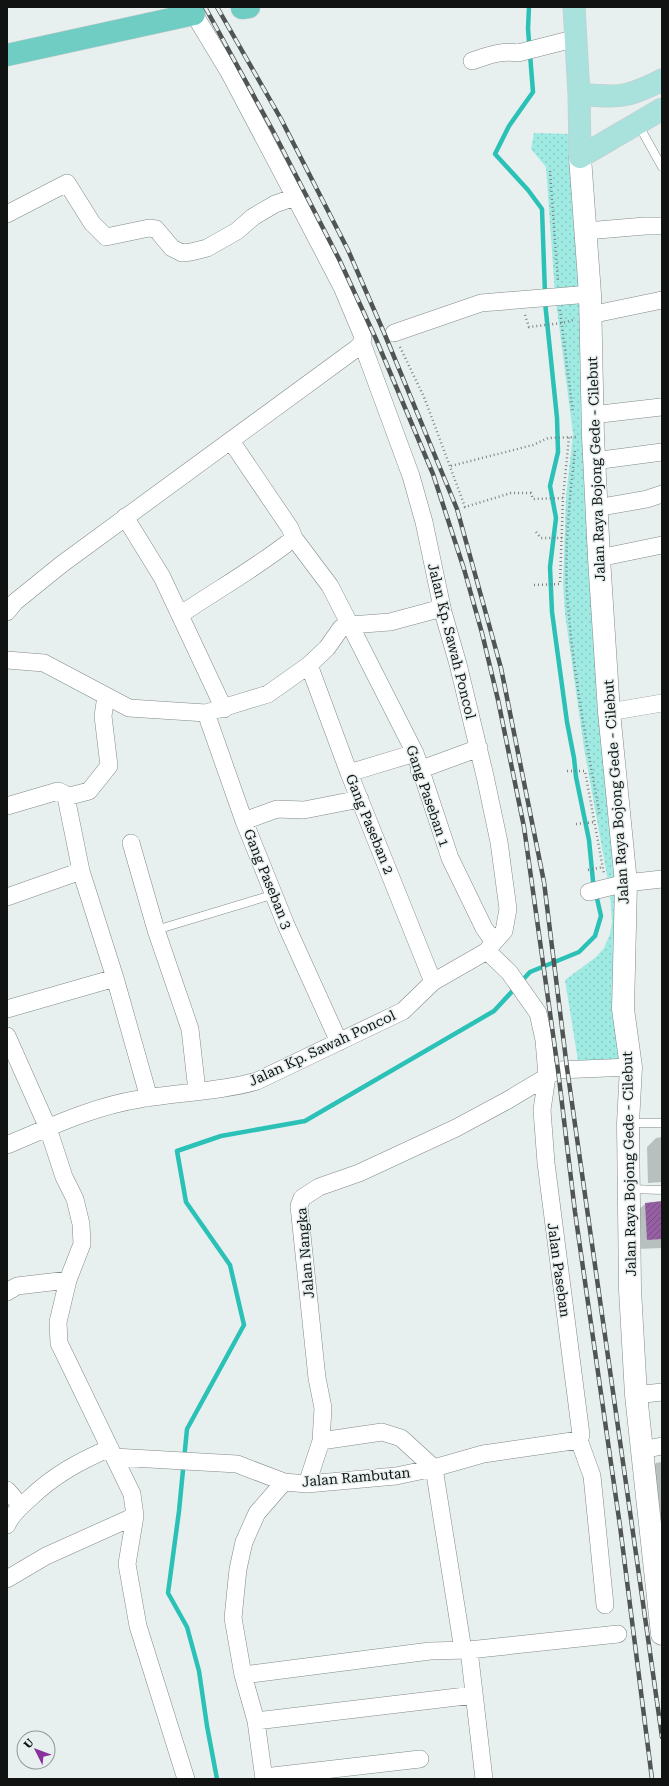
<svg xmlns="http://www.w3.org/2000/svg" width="669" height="1786" font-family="'Roboto Serif',serif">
	<defs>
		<pattern id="green-dots" width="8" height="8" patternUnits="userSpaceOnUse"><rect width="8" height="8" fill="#9febe3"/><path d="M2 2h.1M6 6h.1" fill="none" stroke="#88c9c2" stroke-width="1.8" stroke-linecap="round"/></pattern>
		<pattern id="building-hatch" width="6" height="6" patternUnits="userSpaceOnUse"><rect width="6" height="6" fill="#975fa3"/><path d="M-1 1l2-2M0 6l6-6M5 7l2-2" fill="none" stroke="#7a4d83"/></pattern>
	</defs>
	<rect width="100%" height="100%" fill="#e7f0ef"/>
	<path fill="url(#green-dots)" d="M 534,133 L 569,134 L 574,137 L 616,881 L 621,1063 L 578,1061 L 565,980 L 596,957 L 604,948 L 610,934 L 612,922 L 610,892 L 584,748 L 565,614 L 563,584 L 566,497 L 573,434 L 555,294 L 546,167 L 531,149 Z"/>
	<path fill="#0003" d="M 662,1137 L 662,1182 L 648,1183 L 647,1147 L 656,1138 Z
		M 662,1202 L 662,1248 L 638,1249 L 635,1213 L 645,1204 Z
		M 662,1462 L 662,1607 L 647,1473 L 656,1463 Z"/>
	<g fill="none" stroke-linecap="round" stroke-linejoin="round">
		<path stroke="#2bc1b7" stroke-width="4.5" d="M 529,7 L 528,29 L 533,92 L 509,126 L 495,154 L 528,190 L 542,209 L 545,294
			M 217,1779 L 207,1726 L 199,1671 L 187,1627 L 168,1593 L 179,1511 L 187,1429 L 244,1325 L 230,1265 L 186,1202 L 177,1151 L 221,1136 L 305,1121 L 494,1011 L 530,972 L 579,952 L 595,936 L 601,916 L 593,881 L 589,840 L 576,777 L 574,758 L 567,722 L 552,612 L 550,567 L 556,518 L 550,486 L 558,452 L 557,418 L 545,302"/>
	</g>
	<path fill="url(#building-hatch)" d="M 662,1201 L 662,1239 L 647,1240 L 645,1203 Z"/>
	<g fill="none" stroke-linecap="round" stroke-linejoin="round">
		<g stroke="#828a89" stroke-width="9">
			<path id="lane" d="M 638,124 L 662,167
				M 156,930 L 275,894
				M 629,1123 L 662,1123
				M 629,1189 L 662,1190"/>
		</g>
		<g stroke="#828a89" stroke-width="18">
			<path id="street" d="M 194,14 L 229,72 L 295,197
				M 472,61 C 487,56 502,50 518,53 L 577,38
				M 7,214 L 67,183 L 92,223 L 106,237 L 149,228 L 156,229 L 172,248 L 182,253 L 191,252 L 207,248 L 237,231 L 253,217 L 275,204 L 295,197 L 342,287 L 363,337 L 362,343 L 357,348 L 62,564 L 15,602 L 7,612
				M 586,231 L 645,226 L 662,226
				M 590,315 L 662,300
				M 394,333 L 481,303 L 590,294
				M 362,343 L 411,476 L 424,522 L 443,612 L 458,664 L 485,776 L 499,842 L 508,909 L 504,931 L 494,942
				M 592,415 L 661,407
				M 594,461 L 662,452
				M 596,508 L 647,499 L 662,494
				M 125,517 L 162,577 L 224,709
				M 294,538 L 330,586 L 350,625 L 390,622 L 442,608
				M 599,558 L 662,545
				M 180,615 C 218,589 258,567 294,538 L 290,528 L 231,441
				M 7,660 L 44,663 L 129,708 L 206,713 L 268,694 L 309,665 L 327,648 L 341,628 L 350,625 L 415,753 L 450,858 L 484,928 L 494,942 L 487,951 L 433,982 L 403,1011 L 257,1081 C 219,1092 179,1092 140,1099 C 94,1106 50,1127 7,1145
				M 309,665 L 349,773 L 433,982
				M 609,712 L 662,703
				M 206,713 L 244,821 L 286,925 L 339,1042
				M 419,770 L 479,748
				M 349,773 L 415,753
				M 66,797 L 89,791 L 109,766 L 103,716 L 106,696
				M 7,806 L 58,791 L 63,793 L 66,797 L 81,871 L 115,978 L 149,1098
				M 244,821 L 277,809 L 304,810 L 360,799
				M 131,843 L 156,930 L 190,1029 L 197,1091
				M 589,892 L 626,883 L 662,879
				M 7,897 L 81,871
				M 487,951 L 509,972 L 538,1013 L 544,1040 L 547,1076 L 542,1110 L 546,1163 L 581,1435 L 579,1440 L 592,1476 L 605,1605
				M 7,1009 L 115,978
				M 7,1036 L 48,1128 L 64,1177 L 75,1199 L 81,1224 L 82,1244 L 68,1280 L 58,1322 L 59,1343 L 132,1494 L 135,1516 L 127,1564 L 138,1626 L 186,1779
				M 7,1292 L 17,1286 L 68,1280
				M 636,1395 L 662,1392
				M 321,1441 L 382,1432 L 401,1438 L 434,1468 L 463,1650
				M 642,1450 L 662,1446
				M 114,1457 L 237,1464 L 284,1482 L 307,1484 L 396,1476 L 434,1468 L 483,1454 L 579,1440
				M 307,1484 L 321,1441 L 323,1408 L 317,1378 L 299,1206 L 302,1198 L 319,1187 L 359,1173 L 456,1128 L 508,1100 L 558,1070 L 631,1067
				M 7,1490 L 21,1506
				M 7,1525 C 11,1515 21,1506 29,1499 C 54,1475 78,1462 110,1448
				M 7,1579 L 46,1556 L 135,1516
				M 469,1650 L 484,1779
				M 243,1675 L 430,1651 L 469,1650 L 618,1634
				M 256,1721 L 474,1695
				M 264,1777 L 420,1759
				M 264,1779 L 256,1721 L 243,1675 L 233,1618 L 238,1569 L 244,1542 L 257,1513 L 284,1482"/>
		</g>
		<g stroke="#828a89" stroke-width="23">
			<path id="secondary" d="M 580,157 L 590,294 L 593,436 L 599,558 L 609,712 L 626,883 L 623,1009 L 631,1067 L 628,1123 L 630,1290 L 636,1395 L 662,1634"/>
		</g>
		<g stroke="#cacbcb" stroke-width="23">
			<path id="primary" d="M 574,7 L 579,94 L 580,157
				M 579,94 C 618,98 627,98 662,80
				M 580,157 L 662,109"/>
		</g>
		<g stroke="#cacbcb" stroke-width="23">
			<path id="highway" d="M 242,8 L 249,7
				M 7,55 L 194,14"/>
		</g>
		<path stroke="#7c8281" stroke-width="2.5" stroke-dasharray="1 3" stroke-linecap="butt" d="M 550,171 L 558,282
			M 560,310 L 573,413
			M 525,315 L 529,327 L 562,323 L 573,320
			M 400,347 L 424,397 L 465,507 L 511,493 L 531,493 L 533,499 L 563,498
			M 575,451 C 569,502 564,554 568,606 C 574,676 587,746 600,816
			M 451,466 L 533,445 L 548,438 L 576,437
			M 536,532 L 541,538 L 562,538
			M 534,585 L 560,584 L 563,498 L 569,437
			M 567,771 L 585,771 L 604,874
			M 576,824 L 595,822
			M 588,870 L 603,867"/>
		<use href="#lane" stroke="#fff" stroke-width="8"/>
		<use href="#street" stroke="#fff" stroke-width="17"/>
		<use href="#secondary" stroke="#fff" stroke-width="22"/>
		<use href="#primary" stroke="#a9e1dc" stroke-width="22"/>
		<use href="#highway" stroke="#6fcdc4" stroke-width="22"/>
		<g stroke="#505453" stroke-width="4.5">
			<path id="rail" d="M 205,7 L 273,131 L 339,259 L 376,339 L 433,474 L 464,569 L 482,633 L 498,700 L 524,827 L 558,1070 L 575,1212 L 620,1526 L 652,1779
				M 217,7 L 281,119 L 348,250 L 385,335 L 457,509 L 501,668 L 544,882 L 567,1068 L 662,1737"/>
		</g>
		<use href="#rail" stroke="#e7f0ef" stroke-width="3" stroke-dasharray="9" stroke-linecap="butt"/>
	</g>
	<g text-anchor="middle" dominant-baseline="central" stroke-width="3" stroke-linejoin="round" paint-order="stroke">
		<g font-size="14" fill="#101312" stroke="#e7f0ef">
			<text transform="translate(596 469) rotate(-92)">Jalan Raya Bojong Gede - Cilebut</text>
			<text transform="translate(452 641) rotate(76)">Jalan Kp. Sawah Poncol</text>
			<text transform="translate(616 792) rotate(-94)">Jalan Raya Bojong Gede - Cilebut</text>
			<text transform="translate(428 796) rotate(71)">Gang Paseban 1</text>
			<text transform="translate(370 824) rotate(68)">Gang Paseban 2</text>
			<text transform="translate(268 879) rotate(68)">Gang Paseban 3</text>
			<text transform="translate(322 1048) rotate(-25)">Jalan Kp. Sawah Poncol</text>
			<text transform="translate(629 1164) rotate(-91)">Jalan Raya Bojong Gede - Cilebut</text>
			<text transform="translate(305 1253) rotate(-95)">Jalan Nangka</text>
			<text transform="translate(559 1270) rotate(82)">Jalan Paseban</text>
			<text transform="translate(356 1477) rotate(-5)">Jalan Rambutan</text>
		</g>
	</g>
	<rect width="669" height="1786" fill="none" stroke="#101312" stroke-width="16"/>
	<g transform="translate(36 1750) rotate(312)"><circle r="19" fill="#e7f0ef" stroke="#919897"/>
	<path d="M0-3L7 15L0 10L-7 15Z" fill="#8a319d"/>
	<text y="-6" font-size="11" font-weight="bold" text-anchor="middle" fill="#101312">U</text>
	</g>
</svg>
